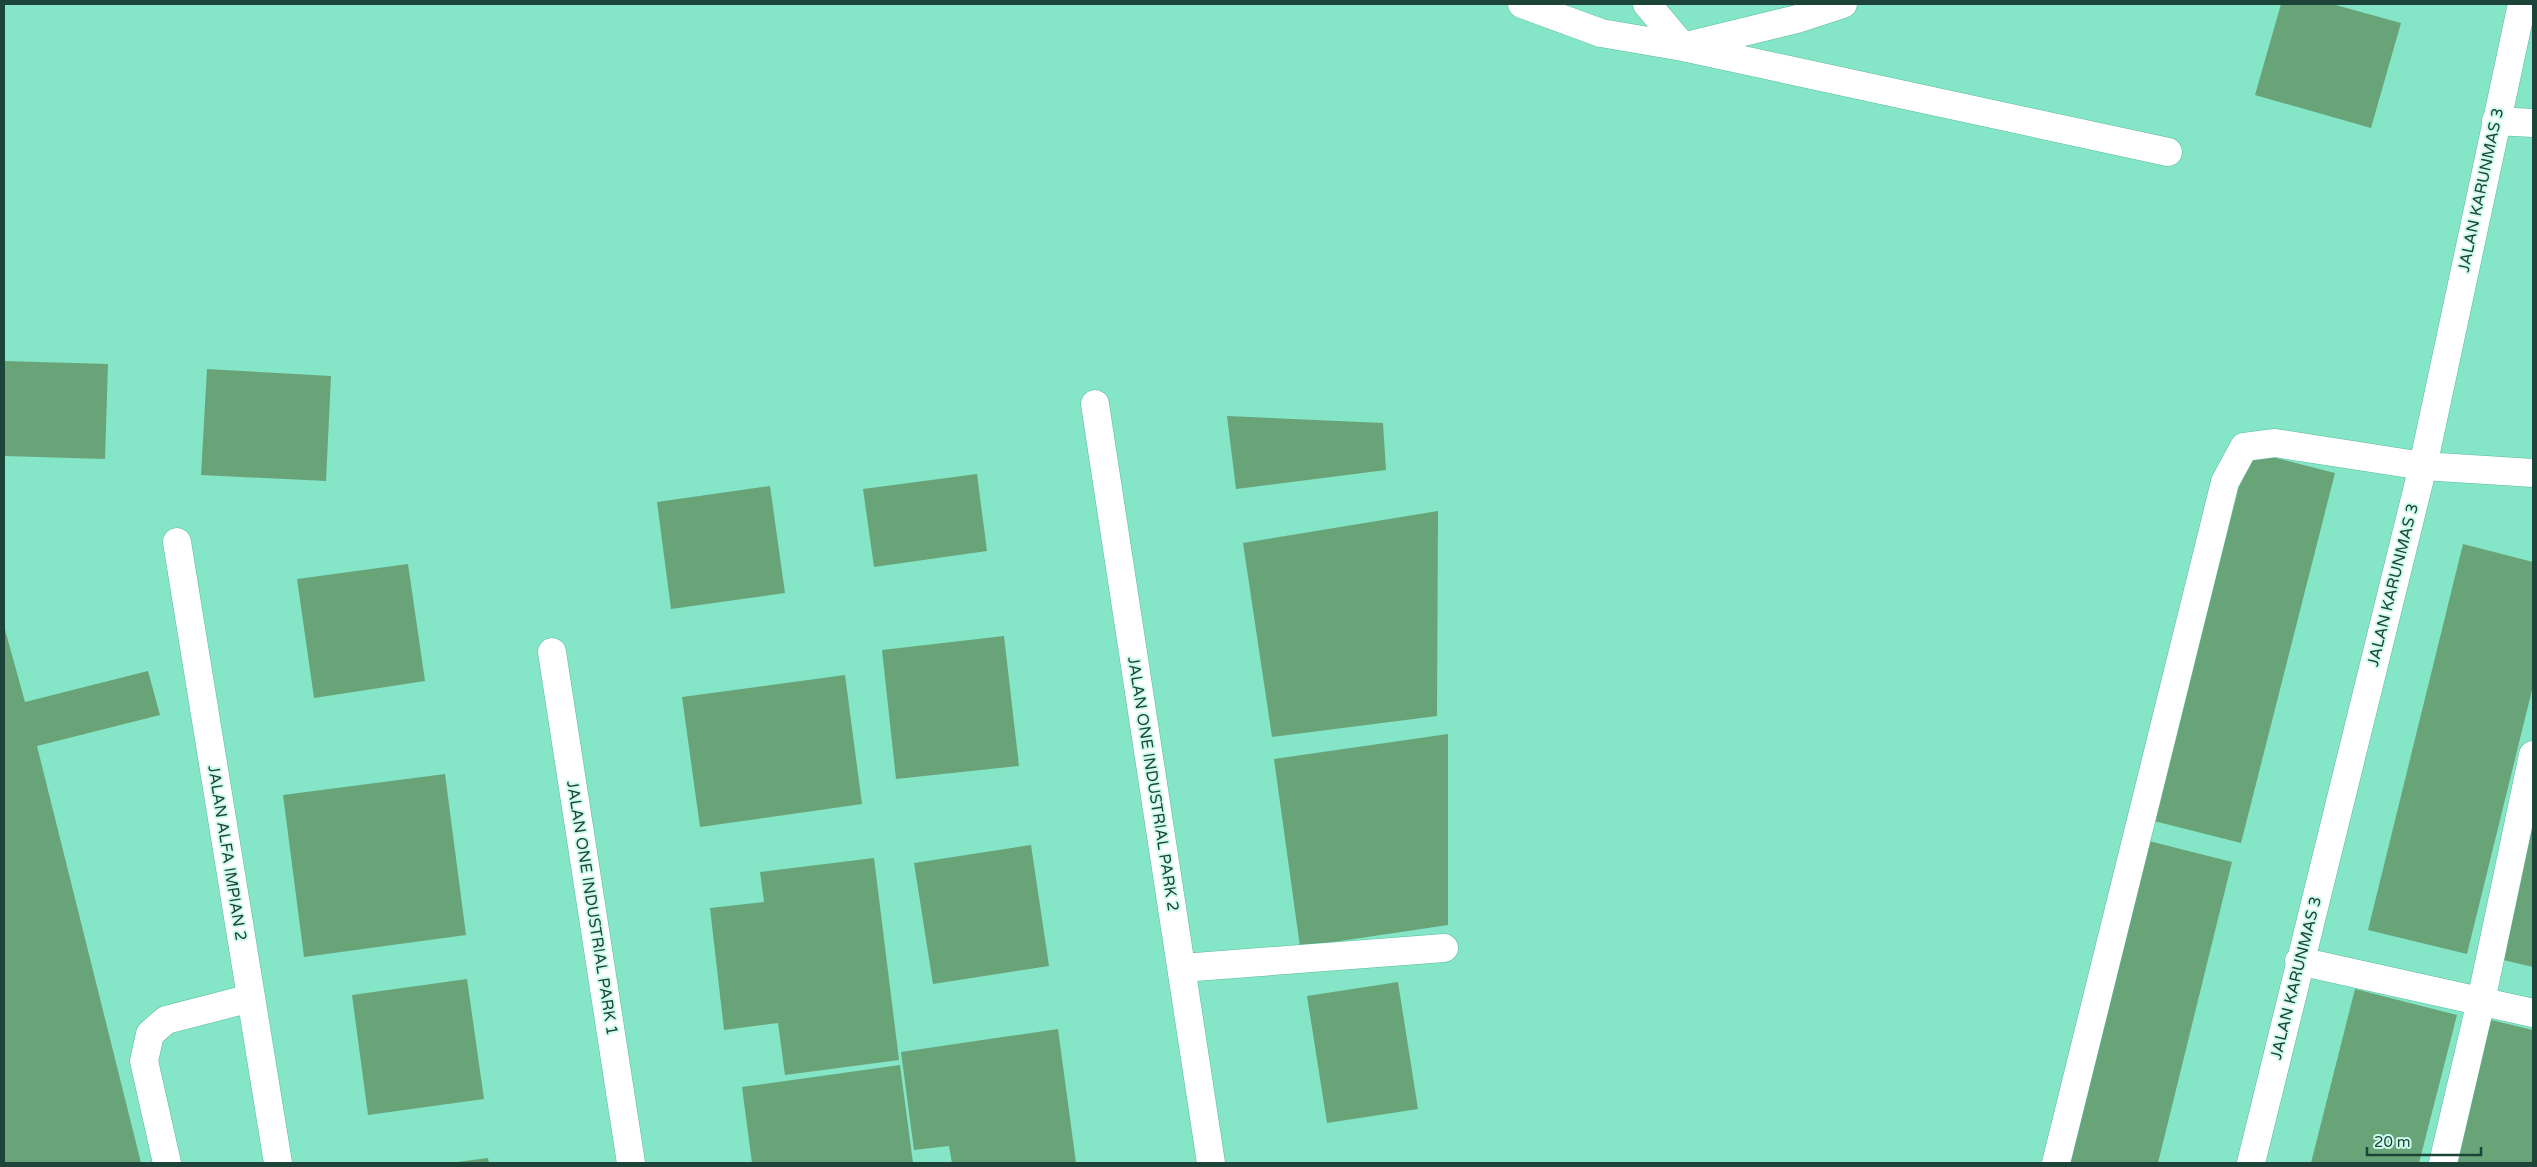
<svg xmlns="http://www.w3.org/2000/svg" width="2537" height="1167" font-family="'Varela Round',sans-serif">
	<rect width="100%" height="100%" fill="#85e5c7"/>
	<path fill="#69a479" d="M 2281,4 L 2332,4 L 2401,23 L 2371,128 L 2255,95 Z
		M 4,361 L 108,364 L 105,459 L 4,456 Z
		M 207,369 L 331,376 L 326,481 L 201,475 Z
		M 1227,416 L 1383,423 L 1386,470 L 1236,489 Z
		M 2248,451 L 2335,473 L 2241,843 L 2154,821 Z
		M 977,474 L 987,551 L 874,567 L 863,489 Z
		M 770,486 L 785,593 L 671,609 L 657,502 Z
		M 1438,511 L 1437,716 L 1272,737 L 1243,543 Z
		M 2463,544 L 2533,562 L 2533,686 L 2467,954 L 2368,930 Z
		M 408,564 L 425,681 L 314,698 L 297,579 Z
		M 4,626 L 25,702 L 148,671 L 160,715 L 37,746 L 141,1163 L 4,1163 Z
		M 1004,636 L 1019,766 L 896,779 L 882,650 Z
		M 845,675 L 862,804 L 700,827 L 682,697 Z
		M 1448,734 L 1448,925 L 1300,947 L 1274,759 Z
		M 445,774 L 466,935 L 304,957 L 283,795 Z
		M 2533,822 L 2533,967 L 2499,959 Z
		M 2149,841 L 2232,862 L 2158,1163 L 2070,1163 Z
		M 1031,845 L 1049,966 L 933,984 L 914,863 Z
		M 874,858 L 899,1060 L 785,1075 L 778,1023 L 724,1030 L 710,908 L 764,902 L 760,872 Z
		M 467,979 L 484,1099 L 368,1115 L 352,995 Z
		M 1398,982 L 1418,1109 L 1327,1123 L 1307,996 Z
		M 2355,989 L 2457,1015 L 2419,1163 L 2311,1163 Z
		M 2487,1019 L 2533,1030 L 2533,1163 L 2454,1163 Z
		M 1058,1029 L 1076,1163 L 952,1163 L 949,1146 L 914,1150 L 901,1052 Z
		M 900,1065 L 913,1163 L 752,1163 L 742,1087 Z
		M 488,1158 L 489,1163 L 458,1163 L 457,1162 Z"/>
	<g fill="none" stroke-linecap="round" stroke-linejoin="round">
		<g stroke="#5aba9e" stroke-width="29">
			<path id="minor" d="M 1522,4 L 1601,33 L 1683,47 L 2168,152
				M 1647,4 L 1683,47
				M 1690,45 L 1797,19 L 1843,4
				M 2496,121 L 2533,123
				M 1095,404 L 1211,1163
				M 177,542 L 278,1163
				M 552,652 L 631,1163
				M 2299,961 L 2533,1013
				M 1182,968 L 1444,948
				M 167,1163 L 144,1061 L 150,1034 L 166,1020 L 251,998
				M 2056,1163 L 2225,482 L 2244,447 L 2275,443 L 2423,466 L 2533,473
				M 2251,1163 L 2423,466 L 2522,4
				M 2443,1163 L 2481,1001 L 2533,755"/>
		</g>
		<use href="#minor" stroke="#fff" stroke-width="28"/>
	</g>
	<g text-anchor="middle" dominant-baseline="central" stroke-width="4" stroke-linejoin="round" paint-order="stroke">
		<g font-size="16" fill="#1c4439" stroke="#cffbec">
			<text transform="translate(2481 190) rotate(-78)">JALAN KARUNMAS 3</text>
			<text transform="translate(2393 585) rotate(-76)">JALAN KARUNMAS 3</text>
			<text transform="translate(1153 784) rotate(81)">JALAN ONE INDUSTRIAL PARK 2</text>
			<text transform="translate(227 853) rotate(81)">JALAN ALFA IMPIAN 2</text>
			<text transform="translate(592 908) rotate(81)">JALAN ONE INDUSTRIAL PARK 1</text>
			<text transform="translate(2296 978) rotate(-76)">JALAN KARUNMAS 3</text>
		</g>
	</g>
	<rect width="2537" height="1167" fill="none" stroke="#1c4439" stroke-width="10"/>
	<path d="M2367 1147v8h114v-8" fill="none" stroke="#1c4439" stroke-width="2.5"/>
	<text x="2374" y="1147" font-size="15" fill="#1c4439" stroke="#cffbec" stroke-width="4" paint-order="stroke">20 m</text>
</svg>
